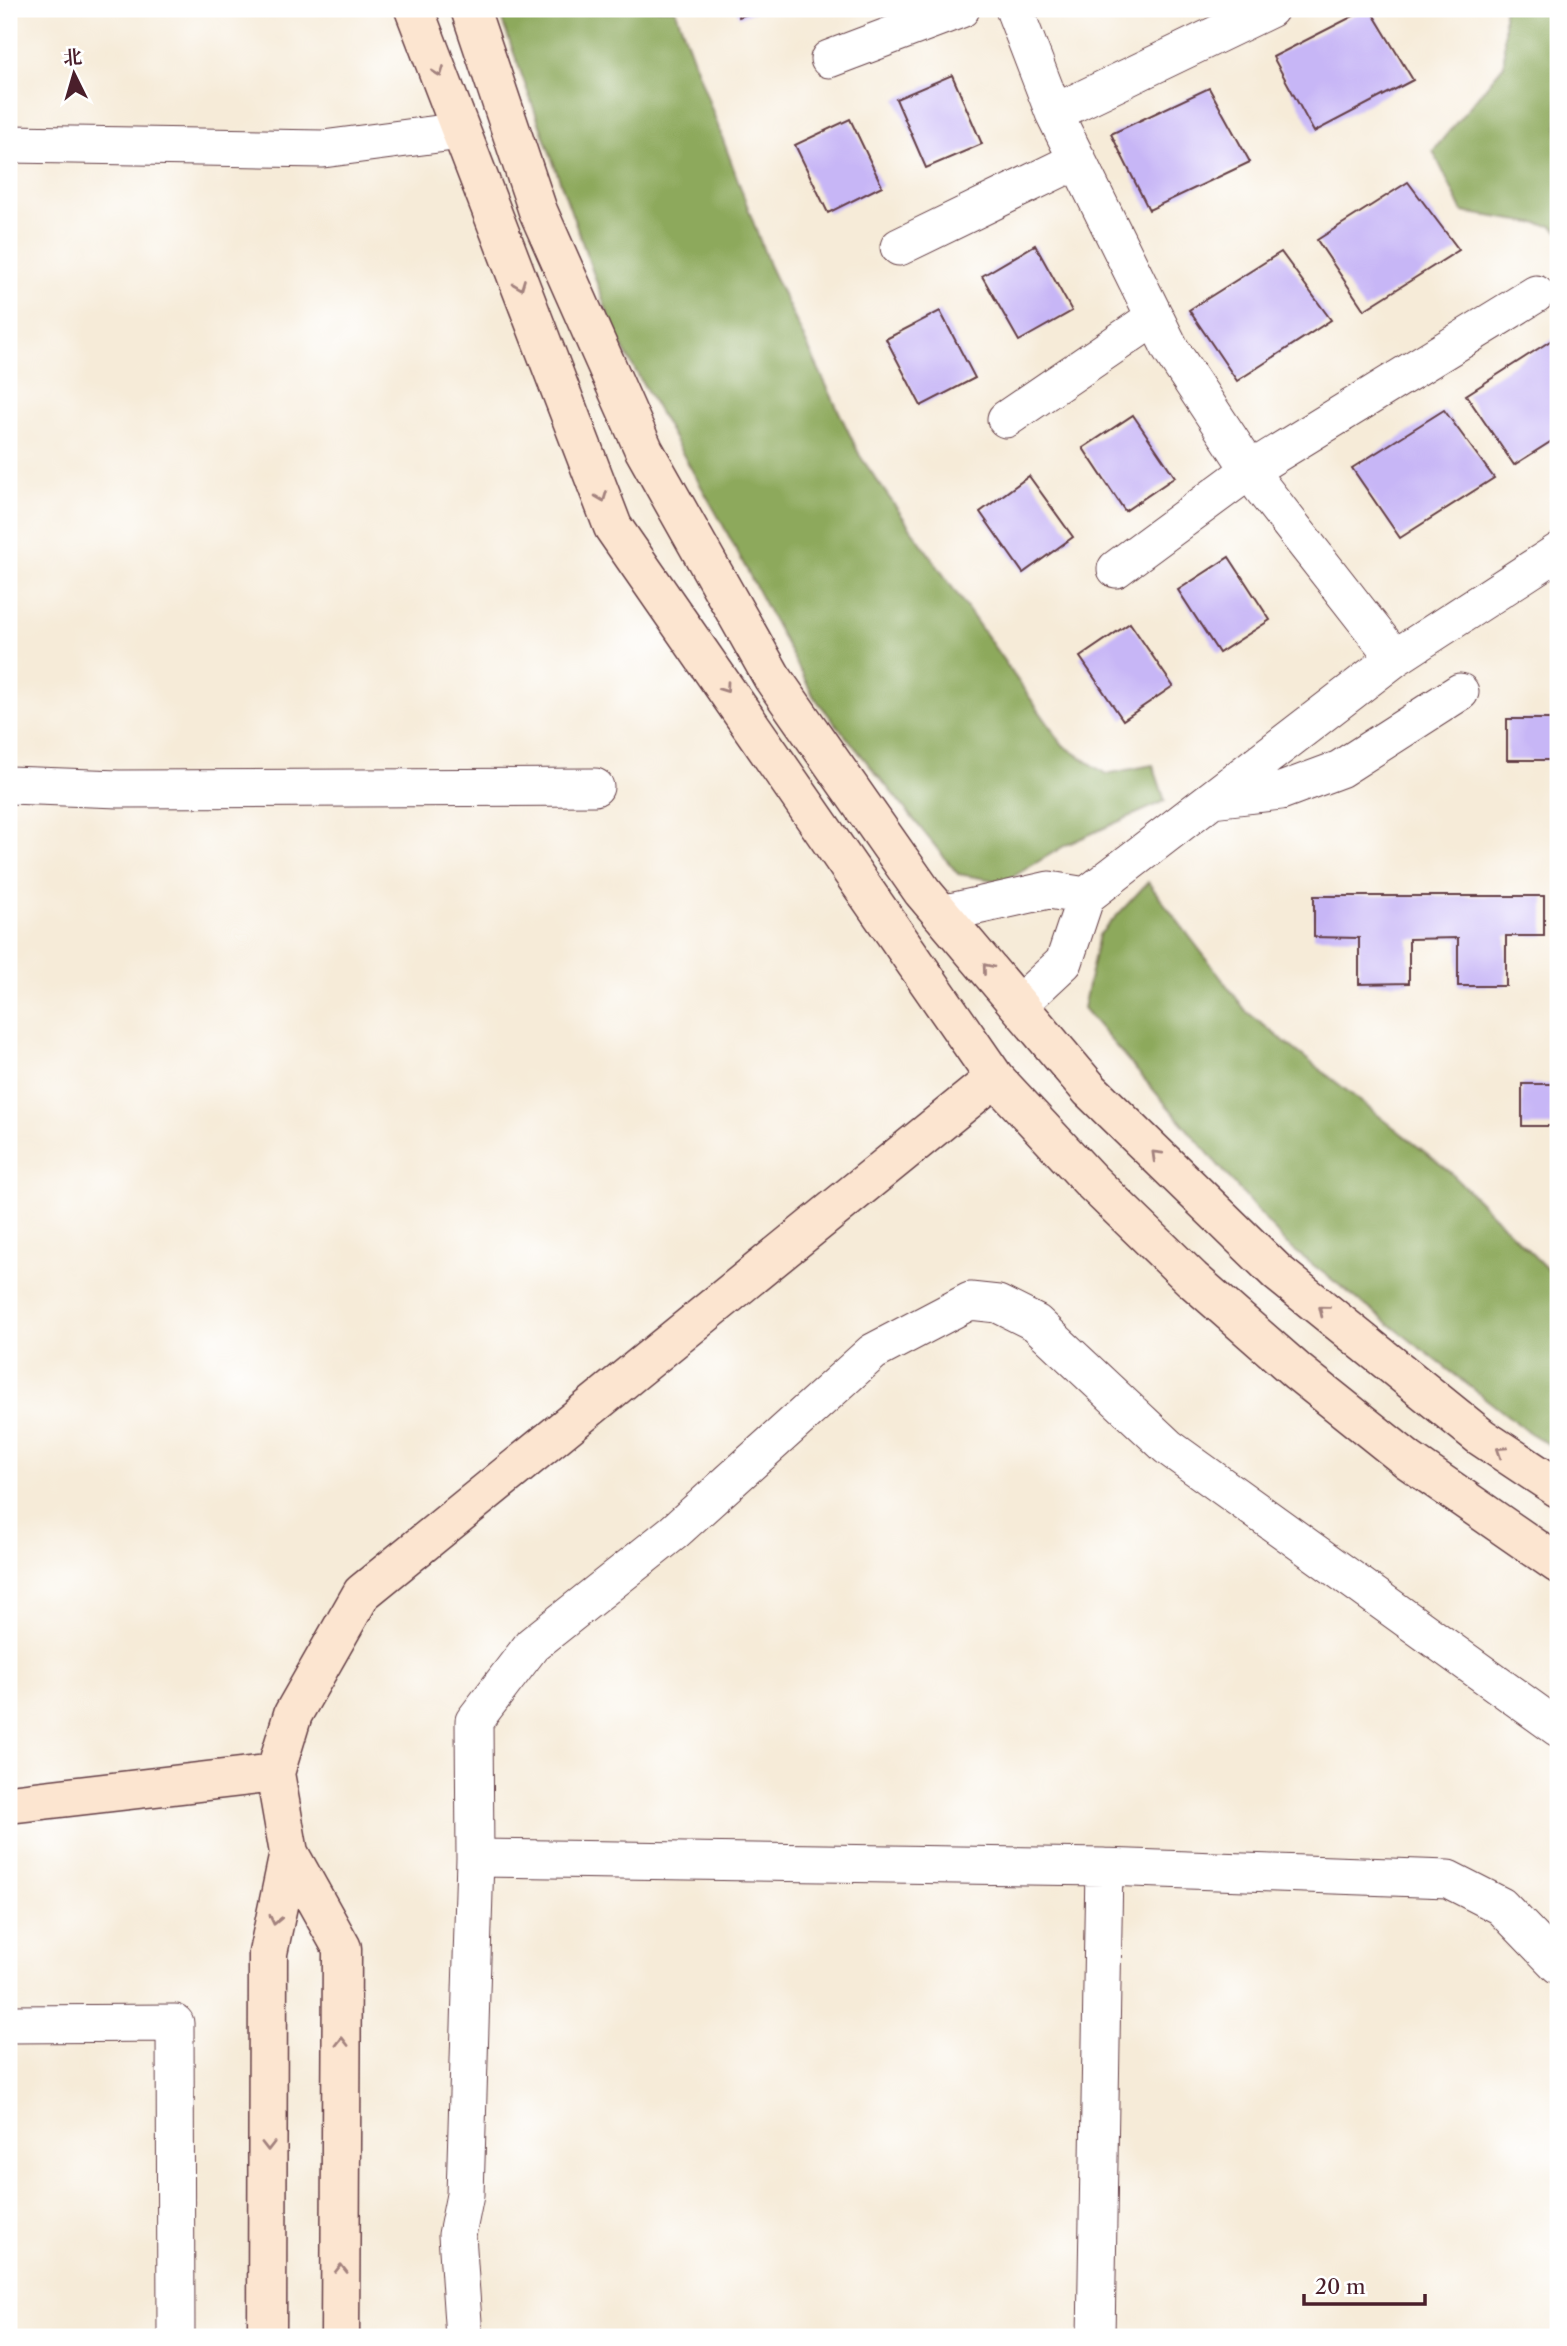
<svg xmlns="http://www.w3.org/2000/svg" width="1567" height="2346" font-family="'Libre Caslon Text','Noto Serif SC',serif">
	<rect width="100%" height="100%" fill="#fff"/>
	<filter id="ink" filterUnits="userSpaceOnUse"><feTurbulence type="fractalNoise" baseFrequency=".0143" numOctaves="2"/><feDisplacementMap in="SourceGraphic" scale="14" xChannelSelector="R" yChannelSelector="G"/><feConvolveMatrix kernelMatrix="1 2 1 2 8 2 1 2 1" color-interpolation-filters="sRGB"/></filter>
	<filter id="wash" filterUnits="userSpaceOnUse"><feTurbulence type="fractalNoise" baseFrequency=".00686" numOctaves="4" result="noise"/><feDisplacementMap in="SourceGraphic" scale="28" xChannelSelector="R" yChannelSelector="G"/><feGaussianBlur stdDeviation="1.57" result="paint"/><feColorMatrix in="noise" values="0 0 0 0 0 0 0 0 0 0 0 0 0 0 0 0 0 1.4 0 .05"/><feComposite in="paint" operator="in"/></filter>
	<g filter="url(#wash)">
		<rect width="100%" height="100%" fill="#f6ebd8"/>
		<path fill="#8da95c" stroke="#6c6444" stroke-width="2" d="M 498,9 L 675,9 L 769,265 L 860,456 L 1063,745 L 1106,774 L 1153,765 L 1165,801 L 1066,845 L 1004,882 L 958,874 L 814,697 L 723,525 L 616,336 Z
			M 1504,9 L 1558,9 L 1558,231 L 1552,226 L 1463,212 L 1433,151 L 1504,65 Z
			M 1148,882 L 1247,1012 L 1449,1171 L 1558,1280 L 1558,1450 L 1530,1433 L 1286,1244 L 1083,1008 L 1099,935 Z"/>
		<g id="blocks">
			<path fill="#c7b6f6" d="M 736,9 L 762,9 L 739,17 Z
				M 1367,9 L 1370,9 L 1413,80 L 1314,132 L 1273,57 Z
				M 952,75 L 982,144 L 926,168 L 896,99 Z
				M 1209,88 L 1250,162 L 1149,210 L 1111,134 Z
				M 850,119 L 882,186 L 828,213 L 795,145 Z
				M 1408,182 L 1459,250 L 1364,310 L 1317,240 Z
				M 1035,245 L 1072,311 L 1019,341 L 982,276 Z
				M 1281,252 L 1331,320 L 1237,381 L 1189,310 Z
				M 940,311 L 975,378 L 921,406 L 886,339 Z
				M 1558,336 L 1558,437 L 1514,465 L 1466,395 Z
				M 1444,410 L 1494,478 L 1400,538 L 1352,468 Z
				M 1133,415 L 1175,477 L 1125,511 L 1083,448 Z
				M 1029,476 L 1073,537 L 1023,573 L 980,512 Z
				M 1229,557 L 1270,620 L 1219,653 L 1178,590 Z
				M 1130,623 L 1173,686 L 1123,720 L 1080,657 Z
				M 1507,719 L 1558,719 L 1558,806 L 1552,806 L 1552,760 L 1507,760 Z
				M 1314,896 L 1544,896 L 1544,936 L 1506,936 L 1506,986 L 1458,986 L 1458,938 L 1409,939 L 1409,983 L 1359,984 L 1359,938 L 1314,937 Z
				M 1522,1084 L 1558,1084 L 1558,1126 L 1522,1126 Z"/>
		</g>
	</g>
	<g filter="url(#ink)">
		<use href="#blocks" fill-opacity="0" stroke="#643e45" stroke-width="2"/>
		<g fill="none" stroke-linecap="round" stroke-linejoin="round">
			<g stroke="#643e45" stroke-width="39">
				<path id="street" d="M 1014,9 L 1054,113 L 1171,350 L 1262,488 L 1395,658
					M 829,59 L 961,9
					M 1054,113 L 1270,9
					M 9,144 L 323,149 L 461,131
					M 899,247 L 1078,160
					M 1006,419 L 1155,317
					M 1116,569 L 1250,470 L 1536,294
					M 9,785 L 119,789 L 595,787
					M 1212,799 L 1281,791 L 1340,769 L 1460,692
					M 1086,896 L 1395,658 L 1558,552
					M 941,914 L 1049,890 L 1086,896 L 1064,962 L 1018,1005
					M 475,1858 L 1104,1867 L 1448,1879 L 1501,1906 L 1558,1965
					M 9,2024 L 175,2023 L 176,2337
					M 464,2337 L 457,2235 L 465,2195 L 475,1858 L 474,1721 L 532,1645 L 674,1532 L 873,1352 L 970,1301 L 998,1304 L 1036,1323 L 1168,1447 L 1558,1728
					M 1096,2337 L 1104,1867"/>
			</g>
			<g stroke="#643e45" stroke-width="41">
				<path id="secondary" d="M 414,9 L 613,527 L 995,1078 L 1091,1181 L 1192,1279 L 1298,1372 L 1408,1460 L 1558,1564
					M 470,9 L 538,211 L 644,450 L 772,677 L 922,891 L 1090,1090 L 1278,1273 L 1481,1437 L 1558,1488
					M 9,1804 L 275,1773
					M 267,2337 L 268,1953 L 289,1853
					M 340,2337 L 342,1948 L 289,1853 L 275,1773 L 293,1714 L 362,1593 L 995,1078"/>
			</g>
			<use href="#street" stroke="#fff" stroke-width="37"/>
			<use href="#secondary" stroke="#fce5d0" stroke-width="38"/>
		</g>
		<defs><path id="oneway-chevron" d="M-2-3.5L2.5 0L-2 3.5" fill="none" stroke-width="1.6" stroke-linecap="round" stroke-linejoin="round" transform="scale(1.75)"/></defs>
		<g stroke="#a3827e">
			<use href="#oneway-chevron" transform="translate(439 72) rotate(69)"/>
			<use href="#oneway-chevron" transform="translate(520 285) rotate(69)"/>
			<use href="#oneway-chevron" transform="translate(602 497) rotate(69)"/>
			<use href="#oneway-chevron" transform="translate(725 688) rotate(55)"/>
			<use href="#oneway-chevron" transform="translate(987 968) rotate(-130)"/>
			<use href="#oneway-chevron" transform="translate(1156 1155) rotate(-136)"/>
			<use href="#oneway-chevron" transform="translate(1323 1310) rotate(-141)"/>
			<use href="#oneway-chevron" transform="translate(1501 1451) rotate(-147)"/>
			<use href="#oneway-chevron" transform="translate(275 1920) rotate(102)"/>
			<use href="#oneway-chevron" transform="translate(342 2042) rotate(-90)"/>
			<use href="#oneway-chevron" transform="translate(268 2146) rotate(90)"/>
			<use href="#oneway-chevron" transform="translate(341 2269) rotate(-90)"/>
		</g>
	</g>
	<rect width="1567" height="2346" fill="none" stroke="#fff" stroke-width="35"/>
	<g transform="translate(74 74) rotate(355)" stroke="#ffffff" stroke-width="5" paint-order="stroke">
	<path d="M0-5L12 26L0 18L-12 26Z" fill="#4a1f2b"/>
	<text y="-10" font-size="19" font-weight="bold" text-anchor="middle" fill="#4a1f2b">北</text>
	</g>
	<path d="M1304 2294v10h121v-10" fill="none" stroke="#4a1f2b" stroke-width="3.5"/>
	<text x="1315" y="2294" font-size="21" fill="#4a1f2b" stroke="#ffffff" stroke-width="5" paint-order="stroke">20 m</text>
</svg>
